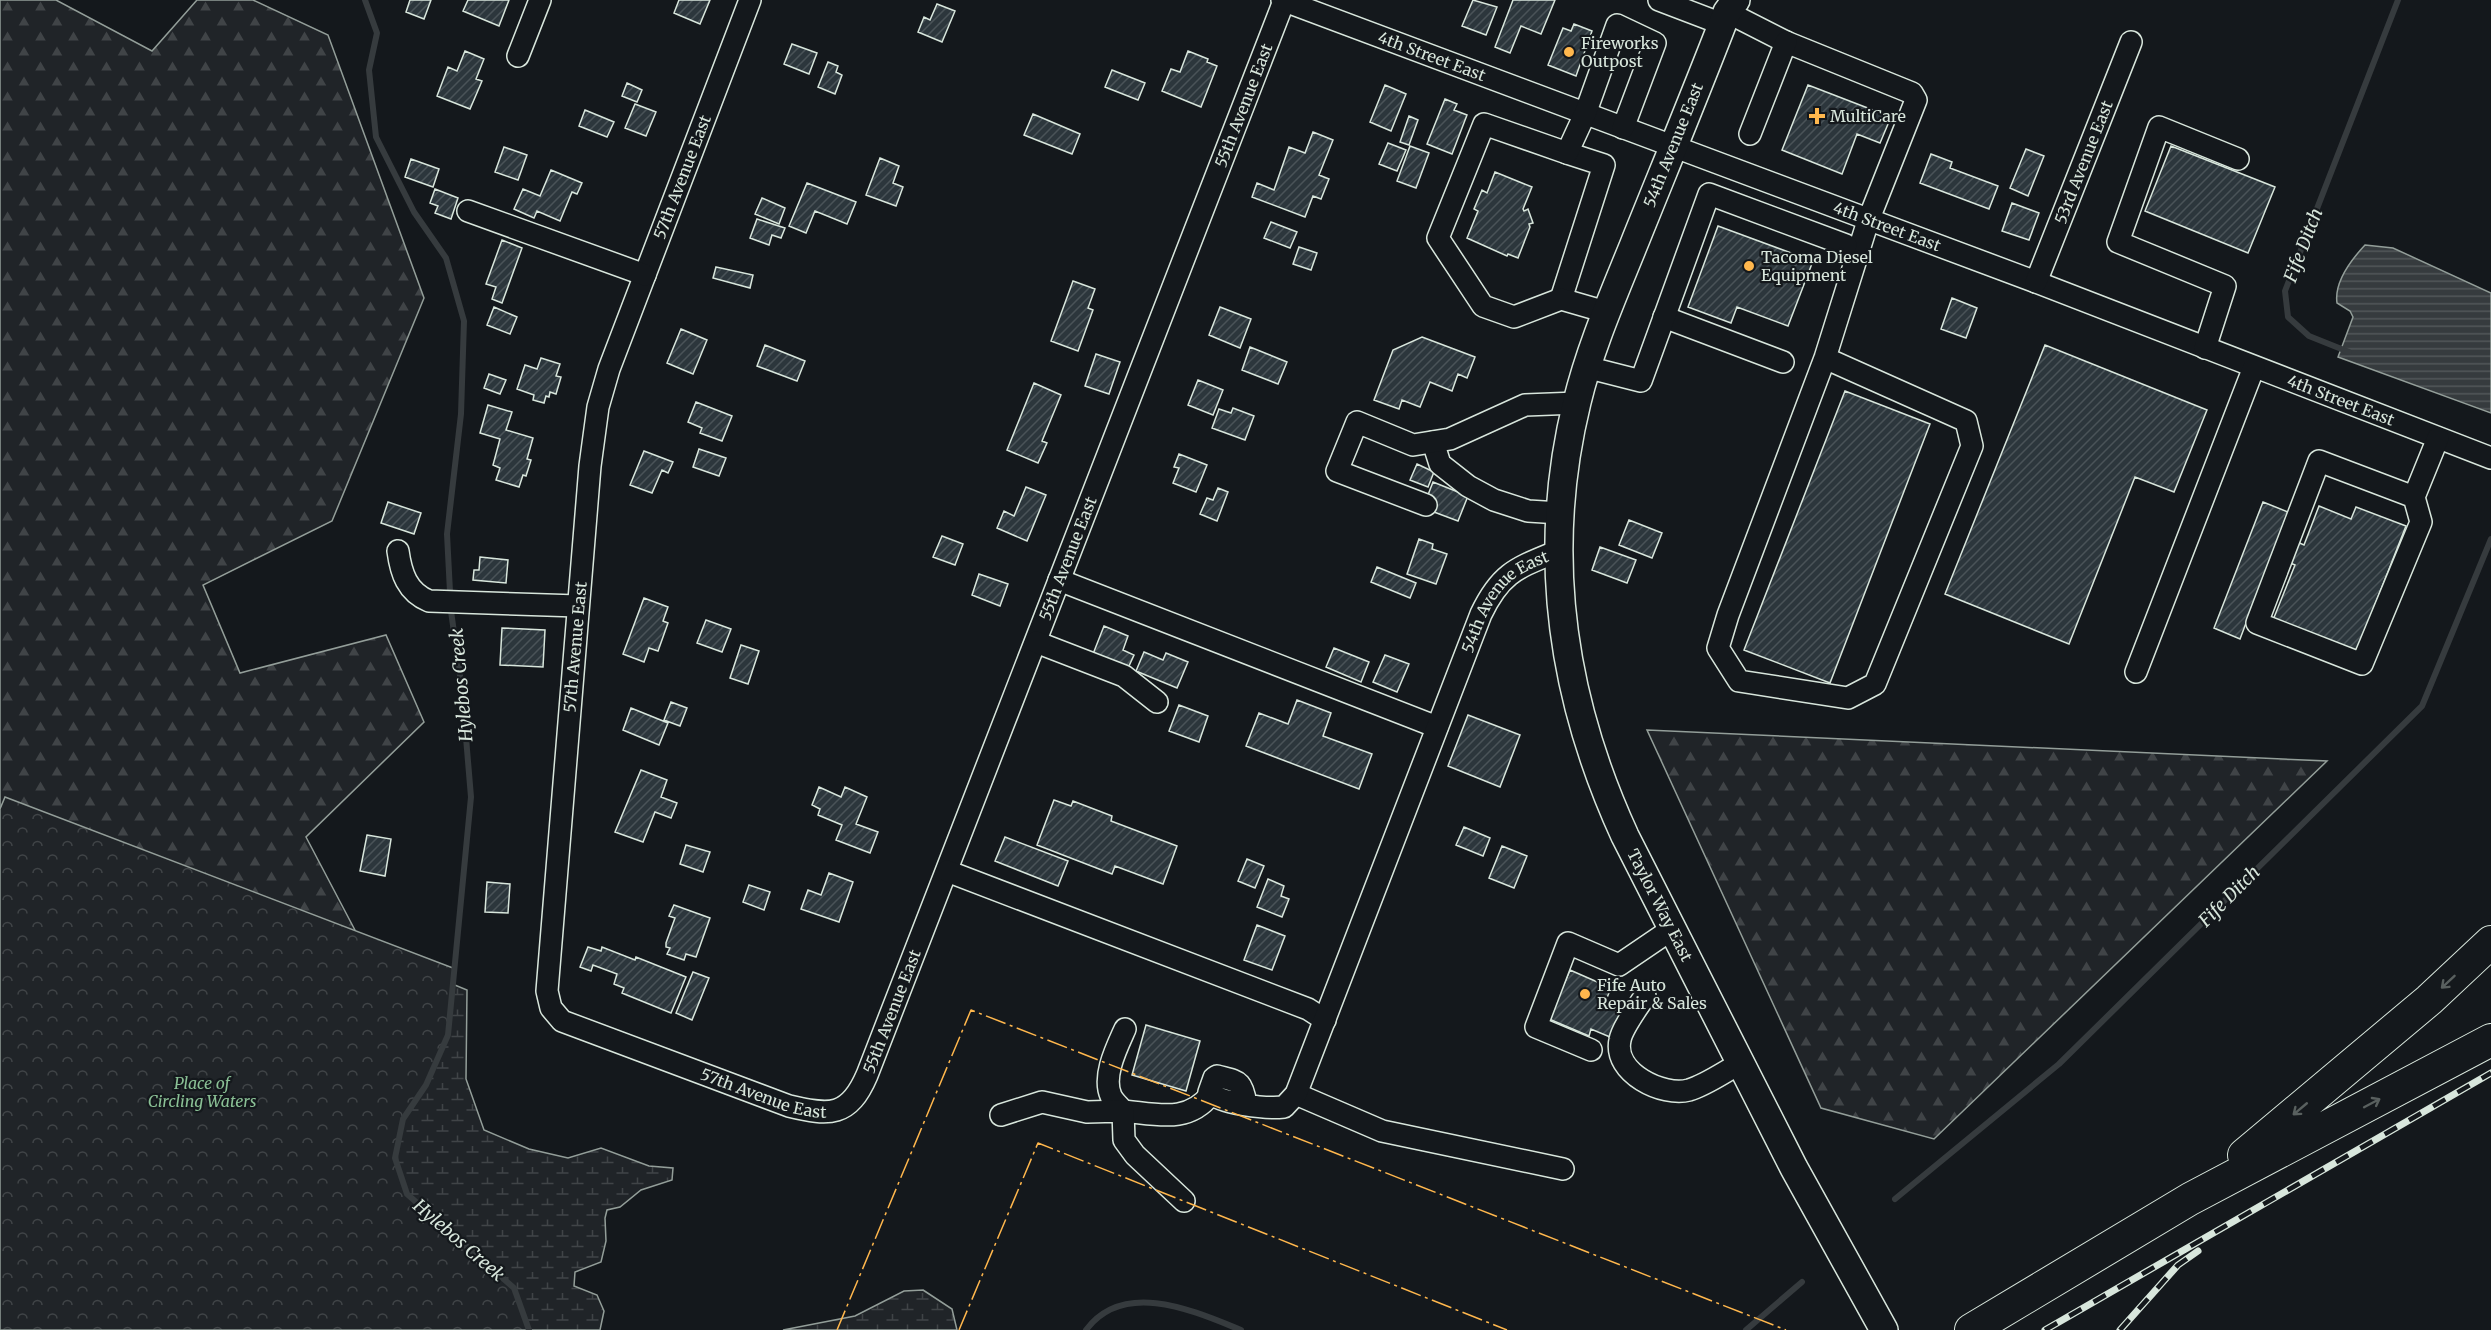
<svg xmlns="http://www.w3.org/2000/svg" width="2491" height="1330" font-family="Merriweather,serif">
	<defs>
		<pattern id="forest-firs" width="22" height="20" patternUnits="userSpaceOnUse" patternTransform="scale(1.5)"><rect width="22" height="20" fill="#202428"/><path d="M5 1l3.5 6h-7zM16 11l3.5 6h-7z" fill="#404447"/></pattern>
		<pattern id="wetland-marsh" width="20" height="14" patternUnits="userSpaceOnUse" patternTransform="scale(1.5)"><rect width="20" height="14" fill="#202428"/><path d="M1 5h8M5 5V1M11 12h8M15 12V8" fill="none" stroke="#404447"/></pattern>
		<pattern id="park-crowns" width="20" height="18" patternUnits="userSpaceOnUse" patternTransform="scale(1.5)"><rect width="20" height="18" fill="#202428"/><path d="M2 6a3 3 0 1 1 6 0M12 15a3 3 0 1 1 6 0" fill="none" stroke="#404447"/></pattern>
		<pattern id="water-rules" width="6" height="5" patternUnits="userSpaceOnUse" patternTransform="scale(1.5)"><rect width="6" height="5" fill="#363b3e"/><path d="M0 2.5h6" fill="none" stroke="#525759"/></pattern>
		<pattern id="building-hatch" width="6" height="6" patternUnits="userSpaceOnUse" patternTransform="scale(1.5)"><rect width="6" height="6" fill="#2c363c"/><path d="M-1 1l2-2M0 6l6-6M5 7l2-2" fill="none" stroke="#4a5358"/></pattern>
	</defs>
	<rect width="100%" height="100%" fill="#14181c"/>
	<path fill="url(#forest-firs)" stroke="#939e99" stroke-width="1.5" d="M 0,0 L 56,0 L 152,51 L 197,0 L 253,0 L 328,35 L 424,298 L 332,521 L 203,585 L 240,673 L 386,635 L 424,722 L 306,837 L 387,991 L 0,1298 Z
		M 1647,730 L 2327,761 L 1934,1139 L 1821,1108 Z"/>
	<path fill="url(#wetland-marsh)" stroke="#939e99" stroke-width="1.5" d="M 445,981 L 467,990 L 466,1079 L 484,1130 L 529,1149 L 568,1158 L 601,1148 L 649,1166 L 673,1168 L 672,1180 L 641,1190 L 620,1207 L 607,1210 L 605,1218 L 606,1241 L 601,1262 L 575,1272 L 574,1286 L 597,1295 L 604,1311 L 600,1330 L 506,1330 L 301,1197 Z
		M 923,1290 L 952,1309 L 957,1330 L 783,1330 L 855,1316 L 904,1291 Z"/>
	<path fill="url(#park-crowns)" stroke="#939e99" stroke-width="1.5" d="M 5,797 L 453,968 L 448,1035 L 426,1085 L 403,1119 L 395,1158 L 407,1194 L 514,1288 L 529,1330 L 0,1330 L 0,809 Z"/>
	<path fill="url(#water-rules)" stroke="#939e99" stroke-width="1.5" d="M 2365,245 L 2393,248 L 2491,293 L 2491,413 L 2338,357 L 2353,317 L 2350,311 L 2337,303 C 2334,282 2351,260 2365,245 Z"/>
	<g fill="none" stroke-linecap="round" stroke-linejoin="round">
		<path stroke="#363b3e" stroke-width="6" d="M 365,0 L 377,33 L 369,70 L 376,137 L 414,212 L 446,258 L 464,321 L 461,414 L 447,534 L 451,611 L 462,690 L 471,797 L 448,1035 L 426,1085 L 403,1119 L 395,1158 L 407,1194 L 514,1288 L 529,1330
			M 2349,352 L 2309,336 L 2288,317 L 2285,291 L 2398,0
			M 1895,1199 L 2059,1064 L 2422,706 L 2491,539
			M 1086,1330 C 1124,1279 1194,1311 1241,1330
			M 1746,1330 L 1802,1282"/>
	</g>
	<path fill="url(#building-hatch)" stroke="#d8e6dc" stroke-width="1.5" d="M 410,0 L 431,0 L 424,19 L 406,12 Z
		M 468,0 L 509,0 L 499,26 L 463,11 Z
		M 679,0 L 710,0 L 700,24 L 674,13 Z
		M 1473,0 L 1497,7 L 1486,35 L 1462,26 Z
		M 1513,0 L 1555,0 L 1541,34 L 1521,26 L 1510,53 L 1495,47 Z
		M 937,4 L 955,11 L 942,42 L 918,32 L 924,17 L 930,20 Z
		M 1574,24 L 1592,31 L 1576,76 L 1548,65 L 1563,28 L 1571,31 Z
		M 792,44 L 817,53 L 809,74 L 784,64 Z
		M 465,51 L 484,59 L 476,79 L 482,81 L 470,109 L 437,96 L 448,67 L 457,71 Z
		M 1188,51 L 1208,59 L 1207,62 L 1217,66 L 1201,107 L 1162,91 L 1171,69 L 1180,72 Z
		M 828,62 L 838,66 L 836,72 L 842,75 L 835,94 L 818,87 Z
		M 1112,70 L 1145,83 L 1138,100 L 1105,87 Z
		M 627,83 L 642,90 L 637,102 L 622,96 Z
		M 1385,85 L 1406,94 L 1391,131 L 1370,122 Z
		M 1808,85 L 1891,117 L 1880,143 L 1857,134 L 1842,174 L 1782,150 Z
		M 1445,99 L 1457,104 L 1454,110 L 1467,115 L 1452,154 L 1427,144 Z
		M 635,104 L 656,112 L 646,136 L 625,128 Z
		M 585,110 L 614,122 L 607,137 L 579,126 Z
		M 1033,114 L 1080,134 L 1072,154 L 1024,135 Z
		M 1409,116 L 1418,120 L 1409,145 L 1400,142 Z
		M 1313,132 L 1333,140 L 1319,175 L 1329,179 L 1321,199 L 1313,196 L 1305,217 L 1252,197 L 1257,183 L 1274,190 L 1289,147 L 1305,153 Z
		M 1388,143 L 1406,150 L 1397,171 L 1379,164 Z
		M 1410,146 L 1429,153 L 1416,188 L 1397,181 Z
		M 2171,146 L 2275,187 L 2248,253 L 2145,211 Z
		M 504,147 L 527,155 L 518,180 L 495,172 Z
		M 2026,149 L 2044,156 L 2028,196 L 2010,188 Z
		M 1931,154 L 1952,162 L 1950,168 L 1998,186 L 1989,209 L 1920,183 Z
		M 880,158 L 899,166 L 893,183 L 903,187 L 896,206 L 866,195 Z
		M 411,159 L 439,169 L 433,187 L 405,177 Z
		M 551,170 L 582,183 L 577,194 L 572,192 L 560,221 L 537,211 L 534,218 L 514,209 L 523,189 L 540,196 Z
		M 1495,172 L 1532,187 L 1523,209 L 1524,211 L 1528,209 L 1533,223 L 1529,224 L 1530,227 L 1518,258 L 1508,254 L 1507,256 L 1467,238 L 1478,211 L 1474,209 L 1482,190 L 1487,193 Z
		M 807,183 L 856,202 L 847,224 L 815,211 L 806,233 L 789,226 Z
		M 435,189 L 458,198 L 451,219 L 435,213 L 438,206 L 430,203 Z
		M 762,198 L 785,208 L 779,224 L 755,214 Z
		M 2012,203 L 2039,213 L 2029,240 L 2002,231 Z
		M 757,219 L 785,228 L 781,238 L 772,235 L 769,245 L 750,238 Z
		M 1271,222 L 1297,232 L 1290,248 L 1264,238 Z
		M 1718,226 L 1813,261 L 1788,326 L 1737,307 L 1731,323 L 1688,307 Z
		M 502,240 L 522,248 L 502,303 L 492,299 L 496,287 L 486,284 Z
		M 1299,247 L 1317,253 L 1311,270 L 1293,264 Z
		M 716,267 L 753,275 L 750,288 L 713,278 Z
		M 1073,281 L 1095,289 L 1088,308 L 1093,310 L 1078,351 L 1051,341 Z
		M 1952,298 L 1977,308 L 1966,338 L 1941,329 Z
		M 494,307 L 517,317 L 510,334 L 487,325 Z
		M 1220,307 L 1251,319 L 1240,348 L 1209,335 Z
		M 681,329 L 707,340 L 693,374 L 667,363 Z
		M 1422,337 L 1475,357 L 1467,378 L 1458,374 L 1452,391 L 1430,382 L 1420,407 L 1402,400 L 1399,409 L 1374,400 L 1393,350 Z
		M 765,345 L 805,361 L 797,381 L 757,366 Z
		M 2045,345 L 2207,410 L 2174,492 L 2135,477 L 2069,644 L 1945,594 Z
		M 1250,347 L 1287,362 L 1278,384 L 1242,370 Z
		M 1096,354 L 1120,362 L 1109,394 L 1085,386 Z
		M 541,358 L 560,364 L 556,376 L 561,377 L 556,394 L 550,392 L 549,397 L 546,396 L 544,403 L 533,400 L 534,395 L 517,389 L 525,365 L 537,369 Z
		M 489,374 L 506,380 L 500,394 L 484,388 Z
		M 1198,380 L 1223,390 L 1213,415 L 1188,405 Z
		M 1034,383 L 1061,395 L 1042,441 L 1047,443 L 1038,463 L 1007,450 Z
		M 1845,391 L 1930,424 L 1830,683 L 1744,650 Z
		M 696,402 L 732,416 L 722,441 L 700,433 L 702,428 L 688,422 Z
		M 488,405 L 512,412 L 506,430 L 533,438 L 527,459 L 531,460 L 526,476 L 523,475 L 519,487 L 496,480 L 500,468 L 493,465 L 500,439 L 480,433 Z
		M 1233,408 L 1254,416 L 1245,440 L 1212,428 L 1219,409 L 1231,413 Z
		M 699,449 L 726,458 L 719,476 L 693,467 Z
		M 644,451 L 673,462 L 668,473 L 662,470 L 652,493 L 630,485 Z
		M 1179,454 L 1207,465 L 1196,492 L 1173,483 L 1179,468 L 1174,467 Z
		M 1417,464 L 1434,472 L 1428,487 L 1410,480 Z
		M 1433,482 L 1468,496 L 1458,521 L 1434,512 L 1437,505 L 1426,500 Z
		M 1026,487 L 1046,495 L 1027,541 L 997,528 L 1004,511 L 1014,516 Z
		M 1218,488 L 1228,492 L 1217,521 L 1200,514 L 1207,498 L 1213,500 Z
		M 388,502 L 421,513 L 414,534 L 381,523 Z
		M 2263,502 L 2288,512 L 2240,639 L 2214,628 Z
		M 2319,506 L 2351,519 L 2356,507 L 2406,526 L 2356,653 L 2273,620 L 2295,565 L 2285,561 L 2293,540 L 2304,545 Z
		M 1629,520 L 1662,533 L 1652,558 L 1619,545 Z
		M 942,536 L 963,544 L 955,565 L 933,557 Z
		M 1419,539 L 1433,544 L 1432,549 L 1447,554 L 1436,584 L 1407,574 Z
		M 1600,547 L 1636,560 L 1627,583 L 1592,570 Z
		M 480,557 L 508,560 L 506,583 L 473,580 L 474,570 L 479,570 Z
		M 1377,567 L 1416,583 L 1410,598 L 1371,582 Z
		M 979,574 L 1008,584 L 1000,606 L 972,595 Z
		M 644,598 L 668,607 L 663,621 L 668,623 L 658,651 L 649,648 L 644,662 L 623,654 Z
		M 706,620 L 731,629 L 722,652 L 697,643 Z
		M 1104,626 L 1128,636 L 1123,650 L 1134,655 L 1128,668 L 1093,654 Z
		M 502,628 L 545,630 L 543,667 L 500,665 Z
		M 741,645 L 759,651 L 748,684 L 730,678 Z
		M 1334,648 L 1369,662 L 1361,682 L 1326,667 Z
		M 1144,652 L 1163,660 L 1166,653 L 1188,662 L 1177,688 L 1136,671 Z
		M 1385,655 L 1409,664 L 1397,692 L 1373,682 Z
		M 1297,700 L 1331,713 L 1323,736 L 1372,754 L 1359,789 L 1246,746 L 1259,713 L 1288,724 Z
		M 671,702 L 687,708 L 680,726 L 664,720 Z
		M 1179,705 L 1208,716 L 1199,742 L 1169,731 Z
		M 631,708 L 668,723 L 659,745 L 623,730 Z
		M 1468,715 L 1520,735 L 1500,787 L 1448,766 Z
		M 641,770 L 667,780 L 661,797 L 677,803 L 671,818 L 655,812 L 643,842 L 615,832 Z
		M 819,787 L 841,797 L 845,787 L 867,797 L 856,824 L 878,832 L 870,853 L 836,840 L 842,825 L 818,815 L 820,809 L 812,805 Z
		M 1054,800 L 1071,806 L 1073,801 L 1112,816 L 1111,821 L 1177,846 L 1163,884 L 1115,866 L 1112,874 L 1037,845 Z
		M 1464,827 L 1490,838 L 1483,856 L 1456,845 Z
		M 367,835 L 391,839 L 385,876 L 360,871 Z
		M 1005,837 L 1068,861 L 1058,886 L 995,861 Z
		M 686,845 L 710,852 L 703,872 L 680,864 Z
		M 1502,846 L 1527,856 L 1514,888 L 1489,878 Z
		M 1247,859 L 1264,866 L 1255,888 L 1238,881 Z
		M 829,873 L 853,882 L 839,922 L 801,909 L 808,890 L 821,895 Z
		M 1268,879 L 1284,886 L 1281,896 L 1289,899 L 1282,917 L 1257,907 Z
		M 487,882 L 510,884 L 508,913 L 485,912 Z
		M 749,885 L 770,892 L 764,910 L 743,902 Z
		M 674,905 L 710,918 L 696,957 L 686,954 L 684,960 L 667,954 L 670,948 L 666,947 L 666,943 L 675,918 L 669,916 Z
		M 1257,925 L 1285,936 L 1272,970 L 1244,960 Z
		M 588,947 L 601,951 L 602,947 L 635,960 L 636,957 L 686,977 L 671,1013 L 622,993 L 624,988 L 614,984 L 617,974 L 593,965 L 591,971 L 580,967 Z
		M 1570,970 L 1611,988 L 1604,1005 L 1621,1012 L 1610,1037 L 1591,1029 L 1589,1036 L 1549,1019 Z
		M 693,972 L 709,978 L 692,1020 L 676,1013 Z
		M 1146,1025 L 1200,1041 L 1186,1091 L 1132,1075 Z"/>
	<g fill="none" stroke-linecap="round" stroke-linejoin="round">
		<g stroke="#d8e6dc" stroke-width="24">
			<g id="minor">
				<path id="s1" d="M 750,0 L 609,369 L 598,407 L 590,466 L 547,991 L 551,1008 L 562,1021 L 789,1106 C 830,1116 849,1117 867,1075 L 1284,1"/>
				<path id="s2" d="M 1282,0 L 2036,282 L 2491,458"/>
				<path d="M 1659,0 L 1722,24"/>
				<path d="M 1727,12 L 1786,42 L 1912,93 L 1916,100 L 1868,221 L 1825,358 L 1728,615 L 1718,648 L 1739,681 L 1848,698 L 1875,684 L 1972,446 L 1966,421 L 1825,358"/>
				<path d="M 518,56 L 540,0"/>
				<path d="M 1750,134 L 1786,42"/>
				<path d="M 468,211 L 645,275"/>
				<path id="s3" d="M 2036,282 L 2131,42"/>
				<path d="M 1561,299 L 1604,165 L 1567,153"/>
				<path d="M 1606,312 L 1561,299 L 1514,317 L 1483,306 L 1438,238 L 1484,124 L 1567,153 L 1585,114 L 1617,25 L 1655,43 L 1623,128"/>
				<path d="M 1664,317 L 1783,362"/>
				<path d="M 2205,348 L 2225,286 L 2118,242 L 2159,127 L 2238,159"/>
				<path d="M 1586,367 L 1641,381 L 1709,194 L 1846,245"/>
				<path d="M 1433,442 L 1440,464 L 1468,486 L 1494,500 L 1528,511 L 1560,513"/>
				<path d="M 2414,497 L 2319,461 L 2257,623 L 2362,664 L 2421,522 L 2414,497 L 2438,438"/>
				<path d="M 1426,505 L 1337,471 L 1357,422 L 1413,445 L 1450,439 L 1525,405 L 1577,403"/>
				<path d="M 398,551 C 401,573 407,592 429,601 L 578,606"/>
				<path d="M 1059,580 L 1437,727"/>
				<path d="M 1036,642 L 1124,676 L 1157,702"/>
				<path d="M 2136,672 L 2254,367"/>
				<path d="M 947,871 L 1308,1009 L 1325,1020"/>
				<path d="M 1645,996 C 1638,1007 1622,1028 1620,1040 C 1613,1073 1663,1097 1689,1090 C 1706,1085 1724,1072 1739,1064"/>
				<path d="M 1125,1029 C 1117,1047 1102,1076 1111,1096 C 1113,1101 1120,1107 1123,1111 C 1157,1114 1188,1124 1211,1094"/>
				<path d="M 1591,1050 L 1536,1027 L 1568,943 L 1619,965 L 1672,929"/>
				<path d="M 1296,1094 L 1382,1131 L 1563,1169"/>
				<path id="s4" d="M 1246,1104 C 1242,1080 1239,1082 1217,1076 L 1214,1078 L 1209,1092 C 1221,1104 1266,1109 1284,1107 L 1296,1094 L 1481,614 C 1501,572 1517,568 1558,551"/>
				<path d="M 1001,1115 L 1042,1102 L 1087,1112 L 1123,1111 L 1124,1140 L 1135,1155 L 1184,1201"/>
			</g>
		</g>
		<g stroke="#d8e6dc" stroke-width="30">
			<g id="major">
				<path id="s5" d="M 1736,0 L 1727,12 C 1697,90 1665,167 1634,244 C 1613,296 1590,348 1577,402 C 1540,553 1561,697 1625,836 L 1794,1168 L 1884,1330"/>
			</g>
		</g>
		<g stroke="#d8e6dc" stroke-width="34">
			<path id="highway" d="M 2244,1155 L 2429,1000 L 2491,942
				M 1971,1330 L 2190,1199 L 2491,1040"/>
		</g>
		<use href="#minor" stroke="#14181c" stroke-width="21"/>
		<use href="#major" stroke="#14181c" stroke-width="27"/>
		<use href="#highway" stroke="#14181c" stroke-width="32"/>
		<g stroke="#d8e6dc" stroke-width="7">
			<path id="rail" d="M 2045,1330 L 2491,1073
				M 2120,1330 L 2178,1265 L 2198,1251"/>
		</g>
		<use href="#rail" stroke="#14181c" stroke-width="4.5" stroke-dasharray="14" stroke-linecap="butt"/>
		<path stroke="#ffb74d" stroke-width="1.5" stroke-dasharray="21 4.5 3 4.5" stroke-linecap="butt" d="M 837,1330 L 971,1010 L 1786,1330
			M 959,1330 L 1038,1143 L 1507,1330"/>
	</g>
	<defs><path id="oneway-shaft" d="M-6 0H5M1.5-3L5.5 0L1.5 3" fill="none" stroke-width="1.6" stroke-linecap="round" stroke-linejoin="round" transform="scale(1.5)"/></defs>
	<g stroke="#59605f">
		<use href="#oneway-shaft" transform="translate(2448 982) rotate(137)"/>
		<use href="#oneway-shaft" transform="translate(2372 1103) rotate(-28)"/>
		<use href="#oneway-shaft" transform="translate(2300 1109) rotate(140)"/>
	</g>
	<g fill="#ffb74d" stroke="#14181c" stroke-width="2">
		<circle cx="1569" cy="52" r="6"/>
		<path d="M1814 107h6v6h6v6h-6v6h-6v-6h-6v-6h6z"/>
		<circle cx="1749" cy="266" r="6"/>
		<circle cx="1585" cy="994" r="6"/>
	</g>
	<g text-anchor="middle" dominant-baseline="central" stroke-width="4.5" stroke-linejoin="round" paint-order="stroke">
		<g font-size="16" fill="#d8e6dc" stroke="#14181c" text-anchor="start">
			<text x="1581" y="43">Fireworks<tspan x="1581" dy="18">Outpost</tspan></text>
			<text x="1830" y="116">MultiCare</text>
			<text x="1761" y="257">Tacoma Diesel<tspan x="1761" dy="18">Equipment</tspan></text>
			<text x="1597" y="985">Fife Auto<tspan x="1597" dy="18">Repair &amp; Sales</tspan></text>
		</g>
		<g font-size="16" fill="#d8e6dc" stroke="#14181c">
			<text stroke="none"><textPath href="#s2" startOffset="160">4th Street East</textPath></text>
			<text stroke="none"><textPath href="#s1" startOffset="2434">55th Avenue East</textPath></text>
			<text transform="translate(1673 145) rotate(-68)">54th Avenue East</text>
			<text stroke="none"><textPath href="#s3" startOffset="129">53rd Avenue East</textPath></text>
			<text transform="translate(682 177) rotate(-69)">57th Avenue East</text>
			<text stroke="none"><textPath href="#s2" startOffset="646">4th Street East</textPath></text>
			<text stroke="none"><textPath href="#s2" startOffset="1132">4th Street East</textPath></text>
			<text stroke="none"><textPath href="#s1" startOffset="1948">55th Avenue East</textPath></text>
			<text stroke="none"><textPath href="#s4" startOffset="699">54th Avenue East</textPath></text>
			<text transform="translate(575 647) rotate(-85)">57th Avenue East</text>
			<text stroke="none"><textPath href="#s5" startOffset="956">Taylor Way East</textPath></text>
			<text stroke="none"><textPath href="#s1" startOffset="1462">55th Avenue East</textPath></text>
			<text stroke="none"><textPath href="#s1" startOffset="1270">57th Avenue East</textPath></text>
		</g>
		<g font-size="16" font-style="italic" fill="#8ac095" stroke="#14181c">
			<text x="202" y="1083">Place of<tspan x="202" dy="18">Circling Waters</tspan></text>
		</g>
		<g font-size="18" font-style="italic" fill="#d8e6dc" stroke="#14181c">
			<text transform="translate(2303 245) rotate(-69)">Fife Ditch</text>
			<text transform="translate(461 685) rotate(-95)">Hylebos Creek</text>
			<text transform="translate(2229 896) rotate(-45)">Fife Ditch</text>
			<text transform="translate(459 1240) rotate(41)">Hylebos Creek</text>
		</g>
	</g>
</svg>
